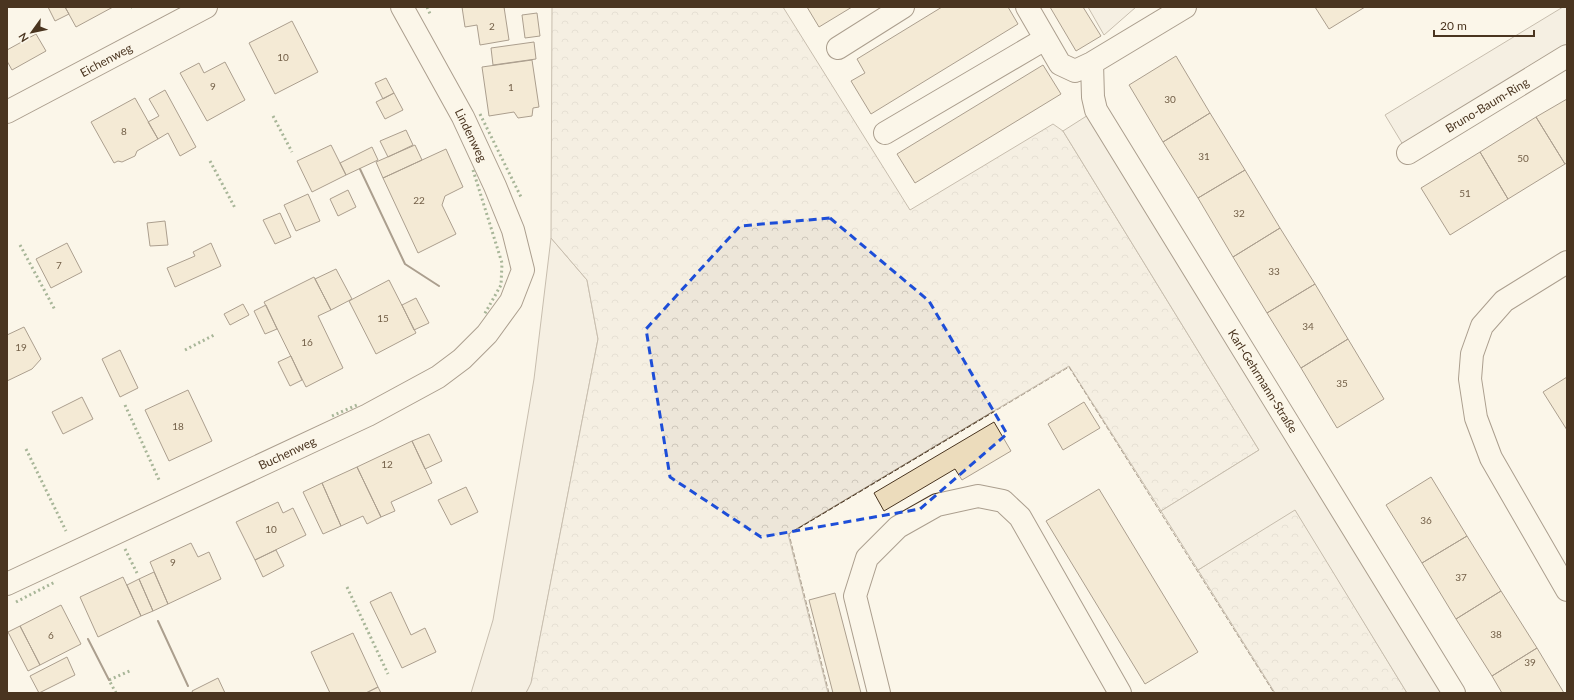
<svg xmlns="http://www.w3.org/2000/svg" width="1574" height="700" font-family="Lato,sans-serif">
	<defs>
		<pattern id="forest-crowns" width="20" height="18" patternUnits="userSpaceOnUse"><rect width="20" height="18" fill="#ede6d9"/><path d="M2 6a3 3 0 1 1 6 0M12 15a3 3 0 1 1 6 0" fill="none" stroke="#cdc6ba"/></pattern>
	</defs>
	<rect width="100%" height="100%" fill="#fbf6e9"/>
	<path fill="#ede6d9" stroke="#887966" d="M 1088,7 L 1136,7 L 1104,35 Z
		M 551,238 L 587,280 L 598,339 L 531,684 L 526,693 L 471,693 L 493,620 L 534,379 Z"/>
	<path fill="url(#forest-crowns)" stroke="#887966" d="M 552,7 L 783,7 L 910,210 L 1053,124 L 1063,131 L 1259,450 L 1161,511 L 1069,366 L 788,534 L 828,693 L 526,693 L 531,683 L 598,339 L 587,280 L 551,238 Z
		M 1295,509 L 1407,693 L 1275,693 L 1198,570 Z"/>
	<path fill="#ede7d9" stroke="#887966" d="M 1563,7 L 1567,7 L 1567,56 L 1408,153 L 1385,115 Z
		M 1096,110 L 1454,693 L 1407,693 L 1295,510 L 1198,570 L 1161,511 L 1259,450 L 1063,131 Z"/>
	<path fill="#ecdcbc" stroke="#4a3520" d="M 48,7 L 65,7 L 69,14 L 55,21 Z
		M 65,7 L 113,7 L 76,27 Z
		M 462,7 L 504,7 L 509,40 L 480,45 L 477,25 L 465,27 Z
		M 807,7 L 852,7 L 819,27 Z
		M 942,7 L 1008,7 L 1018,24 L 871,114 L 851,81 L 865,73 L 857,59 Z
		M 1050,7 L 1083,7 L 1101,36 L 1076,51 Z
		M 1315,7 L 1365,7 L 1329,29 Z
		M 537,13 L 540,36 L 525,38 L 522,15 Z
		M 292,21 L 318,72 L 275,94 L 249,43 Z
		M 36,34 L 46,51 L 12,70 L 7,61 L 7,50 Z
		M 534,42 L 536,59 L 493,65 L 491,48 Z
		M 1176,56 L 1210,113 L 1163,142 L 1129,85 Z
		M 532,60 L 539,107 L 533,108 L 532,116 L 518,118 L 514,112 L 489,116 L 482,67 Z
		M 225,62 L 245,100 L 207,121 L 180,73 L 199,63 L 204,73 Z
		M 1043,65 L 1061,94 L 915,183 L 897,154 Z
		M 386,78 L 394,93 L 383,99 L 375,83 Z
		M 165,90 L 196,147 L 180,156 L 168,133 L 158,139 L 148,122 L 159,116 L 149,99 Z
		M 394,93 L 403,110 L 385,119 L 376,102 Z
		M 135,98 L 158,139 L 137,151 L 135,156 L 122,162 L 118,161 L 114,163 L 91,122 Z
		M 1567,99 L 1567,163 L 1565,164 L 1536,117 Z
		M 1210,113 L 1245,170 L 1198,198 L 1163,142 Z
		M 1536,117 L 1565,164 L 1508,199 L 1480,152 Z
		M 406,130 L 413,145 L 388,157 L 380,141 Z
		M 331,145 L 346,175 L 312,192 L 297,161 Z
		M 415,145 L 422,160 L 383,178 L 376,162 Z
		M 372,147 L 378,160 L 346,175 L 340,163 Z
		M 446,149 L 463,187 L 445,196 L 442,205 L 456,234 L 418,253 L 383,178 Z
		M 1480,152 L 1508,199 L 1450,235 L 1421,188 Z
		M 1245,170 L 1280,228 L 1233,257 L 1198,198 Z
		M 348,190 L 356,207 L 338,216 L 330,199 Z
		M 308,194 L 320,221 L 296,231 L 284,205 Z
		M 280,213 L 291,237 L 275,244 L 263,220 Z
		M 165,221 L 168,245 L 150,246 L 147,223 Z
		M 1280,228 L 1315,284 L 1267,313 L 1233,257 Z
		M 67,243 L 82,272 L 51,288 L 36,259 Z
		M 211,243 L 221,266 L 175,287 L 167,268 L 195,256 L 193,252 Z
		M 336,269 L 352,299 L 331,310 L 315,279 Z
		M 314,277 L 331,310 L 318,316 L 343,368 L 306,387 L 264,302 Z
		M 389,280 L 416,333 L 376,354 L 349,301 Z
		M 1315,284 L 1348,339 L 1301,368 L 1267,313 Z
		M 416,298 L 429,323 L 414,330 L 402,305 Z
		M 243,304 L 249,315 L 230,325 L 224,314 Z
		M 266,305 L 277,329 L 265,334 L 254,311 Z
		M 24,327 L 41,359 L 32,369 L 7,381 L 7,335 Z
		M 1348,339 L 1384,399 L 1337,428 L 1301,368 Z
		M 120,350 L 138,388 L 120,397 L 102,359 Z
		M 291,356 L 302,380 L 290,386 L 278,362 Z
		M 1567,377 L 1567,430 L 1543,392 Z
		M 188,390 L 212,441 L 169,461 L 145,410 Z
		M 82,397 L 93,419 L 63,434 L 52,412 Z
		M 1084,402 L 1100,428 L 1063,450 L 1048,424 Z
		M 994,422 L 1011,451 L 962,480 L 955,469 L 884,511 L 874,493 Z
		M 429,434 L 442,461 L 425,469 L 412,441 Z
		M 412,441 L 432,483 L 391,502 L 395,511 L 381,517 L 357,467 Z
		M 357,467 L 381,517 L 367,524 L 363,516 L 341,526 L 322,483 Z
		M 1431,477 L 1467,536 L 1422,563 L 1386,505 Z
		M 322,483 L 341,526 L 323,534 L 303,492 Z
		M 466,487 L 478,512 L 451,525 L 438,500 Z
		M 1099,489 L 1198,652 L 1145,684 L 1046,521 Z
		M 278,502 L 283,513 L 293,508 L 306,535 L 255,560 L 236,522 Z
		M 1467,536 L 1501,591 L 1456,619 L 1422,563 Z
		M 191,543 L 198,557 L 209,552 L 221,579 L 168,604 L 150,562 Z
		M 276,550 L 284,566 L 263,577 L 255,560 Z
		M 154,572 L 168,604 L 153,611 L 139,579 Z
		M 123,577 L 141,616 L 98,637 L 80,597 Z
		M 139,579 L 153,611 L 141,616 L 127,585 Z
		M 1501,591 L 1537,648 L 1492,676 L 1456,619 Z
		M 391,592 L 411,635 L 425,628 L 436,652 L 402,668 L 370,602 Z
		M 835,593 L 861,693 L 833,693 L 809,600 Z
		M 61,605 L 81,644 L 40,665 L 20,626 Z
		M 20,626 L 40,665 L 28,671 L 8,632 Z
		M 353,633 L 378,687 L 366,693 L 330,693 L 311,652 Z
		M 1537,648 L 1564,693 L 1502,693 L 1492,676 Z
		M 67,657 L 75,675 L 39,693 L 30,676 Z
		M 218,678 L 225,693 L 193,693 L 192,691 Z
		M 378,687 L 381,693 L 366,693 Z"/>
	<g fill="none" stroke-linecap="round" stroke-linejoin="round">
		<g stroke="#4a3520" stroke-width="24">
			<path id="minor" d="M 1027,7 L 1060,64 L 1075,71 L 1092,63 L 1185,7
				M 838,48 L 903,7
				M 1092,63 L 1093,97 L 1096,110 L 1454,693
				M 7,112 L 206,7
				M 885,133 L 1045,39
				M 1408,153 L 1567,56
				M 1567,262 L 1504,301 L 1482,326 L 1472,354 L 1470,379 L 1476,418 L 1491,458 L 1567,590
				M 7,584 L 368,415 L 438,377 L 462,359 L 487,334 L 511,301 L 523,270 L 513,230 L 495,186 L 463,117 L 402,7
				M 879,693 L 855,596 L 867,558 L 898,527 L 937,505 L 978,496 L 1003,501 L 1020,517 L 1120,693"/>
		</g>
		<use href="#minor" stroke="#fbf6e9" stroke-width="22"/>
		<path stroke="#436837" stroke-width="3" stroke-dasharray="2 3" stroke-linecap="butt" d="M 131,7 L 132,7
			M 427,7 L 431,16
			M 480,114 L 521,197
			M 273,116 L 292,152
			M 210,161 L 235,208
			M 473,170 L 502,263 L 501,285 L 484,315
			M 20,245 L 55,310
			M 185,350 L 214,335
			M 125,405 L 160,482
			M 332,416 L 357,405
			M 26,449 L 66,531
			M 125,549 L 137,573
			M 347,587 L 388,674
			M 16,602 L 55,582
			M 116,693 L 109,680 L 132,670"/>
		<path stroke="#4a3520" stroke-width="1" stroke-dasharray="5 2" stroke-linecap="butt" d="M 829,693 L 789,534 L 1069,367 L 1274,693"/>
		<path stroke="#4a3520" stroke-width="2" d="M 360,169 L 405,264 L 439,286
			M 158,621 L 188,686
			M 88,639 L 109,680"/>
	</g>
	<path d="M0 0H1574V700H0ZM 830,218 L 929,301 L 1007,434 L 920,509 L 761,537 L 670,477 L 646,329 L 740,226 Z" fill="#fbf6e9" fill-opacity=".55" fill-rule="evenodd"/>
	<path fill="none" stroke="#1d4ed8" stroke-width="3" stroke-dasharray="8 5" stroke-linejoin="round" d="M 830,218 L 929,301 L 1007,434 L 920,509 L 761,537 L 670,477 L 646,329 L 740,226 Z"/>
	<g text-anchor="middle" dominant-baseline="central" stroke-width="3" stroke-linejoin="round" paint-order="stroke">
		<g font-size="10" fill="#725f47">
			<text x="492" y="26">2</text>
			<text x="283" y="57">10</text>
			<text x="213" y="86">9</text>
			<text x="511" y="87">1</text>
			<text x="1170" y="99">30</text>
			<text x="124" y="131">8</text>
			<text x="1204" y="156">31</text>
			<text x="1523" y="158">50</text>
			<text x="1465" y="193">51</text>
			<text x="419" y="200">22</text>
			<text x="1239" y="213">32</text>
			<text x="59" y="265">7</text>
			<text x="1274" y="271">33</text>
			<text x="383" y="318">15</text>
			<text x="1308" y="326">34</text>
			<text x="307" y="342">16</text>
			<text x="21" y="347">19</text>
			<text x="1342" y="383">35</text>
			<text x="178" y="426">18</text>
			<text x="387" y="464">12</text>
			<text x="1426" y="520">36</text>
			<text x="271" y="529">10</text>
			<text x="173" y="562">9</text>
			<text x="1461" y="577">37</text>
			<text x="1496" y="634">38</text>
			<text x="51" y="635">6</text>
			<text x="1530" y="662">39</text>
		</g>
		<g font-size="12" fill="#4a3520" stroke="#fbf6e9">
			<text transform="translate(106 60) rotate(-28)">Eichenweg</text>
			<text transform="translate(1487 105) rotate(-31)">Bruno-Baum-Ring</text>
			<text transform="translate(471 135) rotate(64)">Lindenweg</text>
			<text transform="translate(1263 381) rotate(58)">Karl-Gehrmann-Straße</text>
			<text transform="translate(287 453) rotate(-25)">Buchenweg</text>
		</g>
	</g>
	<rect width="1574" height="700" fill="none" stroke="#4a3520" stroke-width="16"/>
	<g transform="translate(32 32) rotate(237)" stroke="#fbf6e9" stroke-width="3" paint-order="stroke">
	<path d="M0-3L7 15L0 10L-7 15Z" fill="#4a3520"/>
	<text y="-6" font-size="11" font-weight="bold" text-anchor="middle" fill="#4a3520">N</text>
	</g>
	<path d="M1434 30v6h100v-6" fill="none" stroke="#4a3520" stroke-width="2"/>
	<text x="1440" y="30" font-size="12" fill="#4a3520" stroke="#fbf6e9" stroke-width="3" paint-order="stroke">20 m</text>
</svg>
